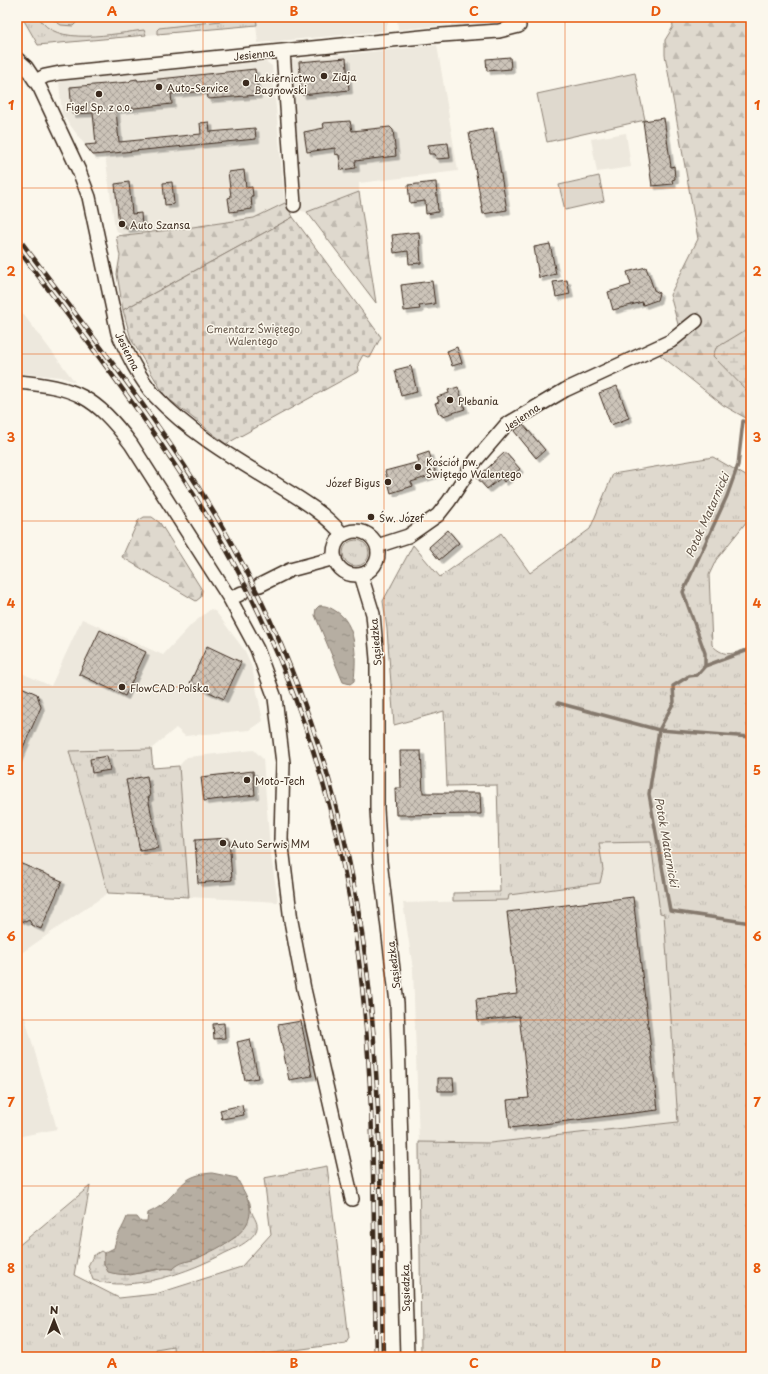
<svg xmlns="http://www.w3.org/2000/svg" width="768" height="1374" font-family="'Playpen Sans',sans-serif">
	<defs>
		<pattern id="grass-tufts" width="24" height="20" patternUnits="userSpaceOnUse"><rect width="24" height="20" fill="#dfd9ce"/><path d="M3 7l-1-3M5 7V3M7 7l1-3M15 17l-1-3M17 17v-4M19 17l1-3" fill="none" stroke="#c0bab0"/></pattern>
		<pattern id="forest-firs" width="22" height="20" patternUnits="userSpaceOnUse"><rect width="22" height="20" fill="#dfd9ce"/><path d="M5 1l3.5 6h-7zM16 11l3.5 6h-7z" fill="#c0bab0"/></pattern>
		<pattern id="wetland-marsh" width="20" height="14" patternUnits="userSpaceOnUse"><rect width="20" height="14" fill="#dfd9ce"/><path d="M1 5h8M5 5V1M11 12h8M15 12V8" fill="none" stroke="#c0bab0"/></pattern>
		<pattern id="cemetery-stones" width="16" height="16" patternUnits="userSpaceOnUse"><rect width="16" height="16" fill="#dfd9ce"/><path d="M2 7V4a2 2 0 0 1 4 0v3zM10 15v-3a2 2 0 0 1 4 0v3z" fill="#c0bab0"/></pattern>
		<pattern id="water-ripples" width="26" height="14" patternUnits="userSpaceOnUse"><rect width="26" height="14" fill="#b6aea2"/><path d="M2 4q2-2 4 0t4 0M15 11q2-2 4 0t4 0" fill="none" stroke="#958e83"/></pattern>
		<pattern id="building-cross-hatch" width="8" height="8" patternUnits="userSpaceOnUse"><rect width="8" height="8" fill="#ccc4b9"/><path d="M0 0l8 8M0 8l8-8" fill="none" stroke="#a79f96"/></pattern>
		<filter id="shadow"><feDropShadow dx="3.5" dy="3.5" stdDeviation="0" flood-color="#0004"/></filter>
	</defs>
	<rect width="100%" height="100%" fill="#fbf7ec"/>
	<filter id="ink" filterUnits="userSpaceOnUse"><feTurbulence type="fractalNoise" baseFrequency=".025" numOctaves="2"/><feDisplacementMap in="SourceGraphic" scale="8" xChannelSelector="R" yChannelSelector="G"/><feConvolveMatrix kernelMatrix="1 2 1 2 8 2 1 2 1" color-interpolation-filters="sRGB"/></filter>
	<g filter="url(#ink)">
		<path fill="#ede8dd" d="M 22,17 L 389,17 L 389,21 L 385,31 L 258,43 L 256,25 L 38,45 Z
			M 397,17 L 505,17 L 506,24 L 451,29 L 451,24 L 398,30 Z
			M 437,45 L 458,171 L 359,183 L 359,192 L 307,212 L 301,211 L 290,60 Z
			M 265,61 L 272,66 L 285,203 L 254,218 L 179,229 L 122,235 L 115,229 L 105,155 L 93,156 L 62,114 L 59,81 Z
			M 626,133 L 631,167 L 597,172 L 591,139 Z
			M 17,306 L 75,382 L 61,377 L 17,373 Z
			M 211,609 L 216,612 L 245,651 L 249,660 L 252,668 L 263,721 L 250,730 L 185,736 L 176,728 L 151,749 L 69,751 L 108,893 L 17,956 L 17,671 L 51,686 L 82,619 L 163,655 L 192,624 Z
			M 254,750 L 263,759 L 270,849 L 278,902 L 189,897 L 179,766 L 187,757 Z
			M 651,842 L 664,914 L 678,1122 L 490,1143 L 419,1142 L 413,969 L 403,903 L 508,900 L 508,895 L 600,883 L 603,870 L 599,843 Z
			M 17,990 L 57,1129 L 17,1137 Z
			M 173,1346 L 174,1357 L 157,1357 L 156,1349 Z"/>
		<path fill="url(#grass-tufts)" stroke="#8d8276" d="M 22,17 L 39,17 C 53,48 117,33 144,30 L 146,35 L 38,45 Z
			M 49,17 L 76,17 L 76,23 L 73,26 L 61,25 Z
			M 256,17 L 257,25 L 157,34 L 157,30 L 159,28 Z
			M 713,457 L 751,479 L 751,516 L 716,560 L 709,575 L 712,645 C 725,659 735,653 751,647 L 751,1357 L 421,1357 L 419,1142 L 490,1143 L 678,1122 L 664,914 L 660,913 L 651,842 L 599,843 L 603,870 L 600,883 L 509,895 L 508,900 L 453,901 L 453,893 L 500,892 L 497,785 L 447,786 L 444,711 L 394,725 L 387,629 L 383,601 L 413,545 L 440,577 L 501,533 L 530,573 L 590,529 L 613,474 Z
			M343 553a13 13 0 1 1 26 0a13 13 0 1 1-26 0Z
			M 151,749 L 153,768 L 179,766 L 189,897 L 108,893 L 69,751 Z
			M 327,1166 L 349,1338 L 346,1343 L 244,1357 L 174,1357 L 173,1346 L 156,1349 L 157,1357 L 17,1357 L 17,1247 L 90,1186 L 74,1275 L 119,1298 L 156,1294 L 241,1267 L 271,1234 L 264,1178 Z"/>
		<path fill="url(#forest-firs)" stroke="#8d8276" d="M 672,17 L 751,17 L 751,421 L 723,405 L 659,354 L 662,347 L 679,328 L 670,295 L 698,239 L 665,55 L 665,40 L 673,27 Z
			M 359,192 L 376,303 L 307,212 Z
			M 285,203 L 293,217 L 123,310 L 117,274 L 120,256 L 116,236 L 179,229 L 254,218 Z
			M 144,517 L 152,517 L 160,523 L 202,590 L 201,597 L 196,601 L 122,557 L 138,521 Z"/>
		<path fill="url(#wetland-marsh)" stroke="#8d8276" d="M 751,330 L 751,395 L 713,356 L 716,348 L 744,331 Z
			M 248,1199 C 251,1203 250,1206 251,1210 C 253,1218 261,1224 255,1233 C 248,1243 236,1248 225,1253 C 190,1272 132,1293 93,1280 L 88,1266 L 93,1256 L 101,1251 L 104,1253 L 104,1264 L 130,1275 L 166,1268 L 173,1269 L 179,1263 L 196,1259 L 236,1237 L 249,1206 Z"/>
		<path fill="url(#cemetery-stones)" stroke="#8d8276" d="M 293,217 L 381,337 L 370,358 L 363,355 L 358,364 L 359,371 L 226,444 L 165,396 L 131,339 L 123,310 Z"/>
		<path fill="#dfd9ce" stroke="#8d8276" d="M 635,73 L 645,120 L 547,142 L 537,94 Z
			M 599,176 L 604,201 L 565,210 L 559,185 Z"/>
		<path fill="url(#water-ripples)" stroke="#85796d" d="M 319,606 C 325,605 329,607 334,610 C 358,623 356,658 354,681 L 350,684 L 343,682 L 315,615 L 316,609 Z
			M 212,1173 L 237,1178 C 240,1185 245,1192 248,1200 C 260,1231 220,1247 198,1258 C 188,1262 181,1261 173,1269 C 149,1266 136,1280 108,1272 L 104,1264 L 104,1253 L 114,1248 C 116,1236 123,1228 127,1217 L 137,1217 L 141,1222 L 147,1222 L 148,1213 C 154,1210 160,1207 164,1203 C 183,1186 183,1175 212,1173 Z"/>
		<g fill="none" stroke-linecap="round" stroke-linejoin="round">
			<path stroke="#85796d" stroke-width="3.5" d="M 749,410 L 751,406
				M 743,421 L 738,465 L 727,496 L 683,592 L 705,653 L 705,666 L 697,675 L 689,676 L 673,686 L 674,702 L 659,730 L 649,794 L 670,911 L 751,923
				M 705,666 L 751,649
				M 558,703 L 659,730 L 751,737"/>
		</g>
		<path fill="url(#building-cross-hatch)" stroke="#3b2a1e" filter="url(#shadow)" d="M 510,57 L 511,69 L 487,71 L 486,59 Z
			M 346,58 L 349,90 L 302,95 L 299,62 Z
			M 255,69 L 258,95 L 208,99 L 207,91 L 171,94 L 172,104 L 116,110 L 119,142 L 201,134 L 200,123 L 209,122 L 210,132 L 255,128 L 256,139 L 93,155 L 85,145 L 96,144 L 93,113 L 72,114 L 70,87 L 129,82 L 131,80 L 137,79 L 138,81 L 169,78 Z
			M 664,118 L 671,167 L 674,166 L 675,179 L 672,180 L 673,184 L 652,186 L 643,121 Z
			M 350,121 L 352,131 L 390,127 L 393,130 L 396,156 L 355,161 L 356,168 L 341,170 L 339,155 L 335,154 L 335,148 L 307,152 L 304,132 L 324,128 L 323,123 Z
			M 493,128 L 507,210 L 483,214 L 469,133 Z
			M 448,143 L 450,158 L 436,159 L 435,154 L 429,154 L 428,145 Z
			M 244,170 L 246,188 L 252,187 L 253,196 L 251,196 L 252,209 L 230,212 L 228,198 L 231,197 L 228,172 Z
			M 129,182 L 132,214 L 141,213 L 142,227 L 126,229 L 125,225 L 119,225 L 115,184 Z
			M 172,182 L 174,204 L 165,205 L 163,183 Z
			M 436,182 L 438,212 L 426,214 L 425,201 L 410,203 L 408,185 Z
			M 419,232 L 421,263 L 409,264 L 408,251 L 394,253 L 392,235 Z
			M 550,244 L 556,274 L 539,278 L 534,247 Z
			M 646,267 L 654,290 L 659,293 L 657,300 L 643,305 L 642,302 L 613,310 L 608,292 L 631,285 L 627,272 Z
			M 567,280 L 570,294 L 556,297 L 553,282 Z
			M 432,281 L 435,304 L 419,306 L 420,309 L 404,311 L 401,285 Z
			M 457,347 L 462,363 L 452,366 L 447,351 Z
			M 411,366 L 417,392 L 401,396 L 395,370 Z
			M 617,386 L 629,418 L 611,425 L 599,393 Z
			M 458,387 L 465,409 L 443,416 L 442,413 L 439,414 L 435,403 L 439,402 L 437,397 L 449,393 L 448,390 Z
			M 523,424 L 545,450 L 536,458 L 514,431 Z
			M 429,452 L 436,474 L 411,482 L 413,486 L 391,493 L 385,471 L 419,462 L 417,456 Z
			M 505,452 L 520,469 L 504,482 L 501,478 L 487,489 L 477,478 Z
			M 448,530 L 459,543 L 439,560 L 429,547 Z
			M 100,630 L 146,652 L 125,696 L 79,674 Z
			M 207,646 L 241,662 L 224,699 L 190,683 Z
			M 17,685 L 37,694 L 41,707 L 17,761 Z
			M 400,751 L 421,751 L 423,793 L 480,793 L 481,814 L 396,815 L 395,788 L 401,788 Z
			M 107,756 L 110,770 L 92,773 L 90,759 Z
			M 253,771 L 255,795 L 204,801 L 201,777 Z
			M 147,776 L 150,797 L 148,797 L 158,848 L 140,851 L 126,780 Z
			M 229,838 L 232,880 L 198,883 L 195,840 Z
			M 17,862 L 62,881 L 41,929 L 32,925 L 29,920 L 25,922 L 17,918 Z
			M 633,897 L 658,1110 L 510,1128 L 507,1100 L 529,1098 L 519,1016 L 478,1021 L 476,999 L 517,994 L 507,912 Z
			M 301,1021 L 312,1076 L 289,1080 L 278,1025 Z
			M 224,1023 L 225,1038 L 214,1039 L 213,1024 Z
			M 250,1039 L 258,1078 L 245,1080 L 237,1042 Z
			M 438,1078 L 453,1078 L 454,1091 L 438,1091 Z
			M 242,1105 L 244,1115 L 222,1119 L 220,1110 Z"/>
		<g fill="none" stroke-linecap="round" stroke-linejoin="round">
			<path stroke="#d5cec3" stroke-width="13" stroke-dasharray="13 6" stroke-linecap="butt" d="M 242,593 L 260,585"/>
			<g stroke="#3b2a1e" stroke-width="16">
				<path id="street" d="M 283,51 L 294,205
					M 17,59 L 26,67 L 40,88 L 79,171 L 89,197 L 118,333 C 128,355 139,378 155,396 C 187,430 228,455 268,479 C 295,496 322,510 343,535
					M 36,81 L 45,76 L 60,73 L 442,35 L 499,31 L 519,26
					M 17,382 C 76,387 95,396 131,444 L 230,599 L 257,649 L 275,698 L 283,763 L 281,839 L 291,921 L 304,989 L 352,1199
					M334 553a22 22 0 1 1 44 0a22 22 0 1 1-44 0Z
					M 377,546 L 408,536 L 438,515 L 449,501 L 476,460 L 506,425 L 565,390 L 671,341 L 696,321
					M 361,575 L 373,614 L 377,659 L 377,809 L 380,861 L 397,1003 L 407,1357
					M 260,585 L 290,570 L 335,558
					M 230,599 L 242,593"/>
			</g>
			<use href="#street" stroke="#fbf7ec" stroke-width="13"/>
			<g stroke="#3b2a1e" stroke-width="4.5">
				<path id="rail" d="M 17,236 C 90,334 167,429 227,535 C 300,665 346,808 365,955 C 383,1087 380,1224 383,1357
					M 17,248 C 93,349 172,449 232,560 C 298,682 340,816 358,954 C 376,1087 373,1223 376,1357"/>
			</g>
			<use href="#rail" stroke="#fbf7ec" stroke-width="3" stroke-dasharray="9" stroke-linecap="butt"/>
		</g>
	</g>
	<path fill="none" stroke="#e8590c" stroke-width="1" stroke-opacity="0.55" d="M 203,17 L 203,1357M 384,17 L 384,1357M 565,17 L 565,1357M 17,188 L 751,188M 17,354 L 751,354M 17,521 L 751,521M 17,687 L 751,687M 17,853 L 751,853M 17,1020 L 751,1020M 17,1186 L 751,1186"/>
	<g fill="#3b2a1e" stroke="#fbf7ec" stroke-width="1.5">
		<circle cx="324" cy="76" r="4"/>
		<circle cx="246" cy="83" r="4"/>
		<circle cx="159" cy="87" r="4"/>
		<circle cx="99" cy="94" r="4"/>
		<circle cx="122" cy="224" r="4"/>
		<circle cx="450" cy="400" r="4"/>
		<circle cx="418" cy="467" r="4"/>
		<circle cx="388" cy="482" r="4"/>
		<circle cx="371" cy="517" r="4"/>
		<circle cx="122" cy="687" r="4"/>
		<circle cx="247" cy="780" r="4"/>
		<circle cx="223" cy="843" r="4"/>
	</g>
	<g text-anchor="middle" dominant-baseline="central" stroke-width="3" stroke-linejoin="round" paint-order="stroke">
		<g font-size="10" fill="#3b2a1e" stroke="#fbf7ec">
			<text transform="translate(254 54) rotate(-6)">Jesienna</text>
			<text transform="translate(128 351) rotate(63)">Jesienna</text>
			<text transform="translate(521 417) rotate(-34)">Jesienna</text>
			<text transform="translate(375 642) rotate(-95)">Sąsiedzka</text>
			<text transform="translate(393 965) rotate(-97)">Sąsiedzka</text>
			<text transform="translate(405 1288) rotate(-91)">Sąsiedzka</text>
		</g>
		<g font-size="10" fill="#3b2a1e" stroke="#fbf7ec" text-anchor="start">
			<text x="332" y="76">Ziaja</text>
			<text x="254" y="77">Lakiernictwo<tspan x="254" dy="12">Bagnowski</tspan></text>
			<text x="167" y="87">Auto-Service</text>
			<text x="99" y="106" text-anchor="middle">Figel Sp. z o.o.</text>
			<text x="130" y="224">Auto Szansa</text>
			<text x="458" y="400">Plebania</text>
			<text x="426" y="461">Kościół pw.<tspan x="426" dy="12">Świętego Walentego</tspan></text>
			<text x="380" y="482" text-anchor="end">Józef Bigus</text>
			<text x="379" y="517">Św. Józef</text>
			<text x="130" y="687">FlowCAD Polska</text>
			<text x="255" y="780">Moto-Tech</text>
			<text x="231" y="843">Auto Serwis MM</text>
		</g>
		<g font-size="10" fill="#64564a" stroke="#fbf7ec">
			<text x="253" y="328">Cmentarz Świętego<tspan x="253" dy="12">Walentego</tspan></text>
		</g>
		<g font-size="11" font-style="italic" fill="#605246" stroke="#fbf7ec">
			<text transform="translate(707 515) rotate(-66)">Potok Matarnicki</text>
			<text transform="translate(667 842) rotate(80)">Potok Matarnicki</text>
		</g>
	</g>
	<rect width="768" height="1374" fill="none" stroke="#fbf7ec" stroke-width="44"/>
	<g transform="translate(54 1320)" stroke="#fbf7ec" stroke-width="3" paint-order="stroke">
	<path d="M0-3L7 15L0 10L-7 15Z" fill="#3b2a1e"/>
	<text y="-6" font-size="11" font-weight="bold" text-anchor="middle" fill="#3b2a1e">N</text>
	</g>
	<rect x="22" y="22" width="724" height="1330" fill="none" stroke="#e8590c" stroke-width="1.5"/>
	<g font-size="13" text-anchor="middle" font-weight="bold" fill="#e8590c">
		<text x="112" y="16">A</text>
		<text x="294" y="16">B</text>
		<text x="474" y="16">C</text>
		<text x="656" y="16">D</text>
		<text x="11" y="110">1</text>
		<text x="757" y="110">1</text>
		<text x="11" y="276">2</text>
		<text x="757" y="276">2</text>
		<text x="11" y="442">3</text>
		<text x="757" y="442">3</text>
		<text x="11" y="608">4</text>
		<text x="757" y="608">4</text>
		<text x="11" y="775">5</text>
		<text x="757" y="775">5</text>
		<text x="11" y="941">6</text>
		<text x="757" y="941">6</text>
		<text x="11" y="1107">7</text>
		<text x="757" y="1107">7</text>
		<text x="11" y="1273">8</text>
		<text x="757" y="1273">8</text>
		<text x="112" y="1368">A</text>
		<text x="294" y="1368">B</text>
		<text x="474" y="1368">C</text>
		<text x="656" y="1368">D</text>
	</g>
</svg>
